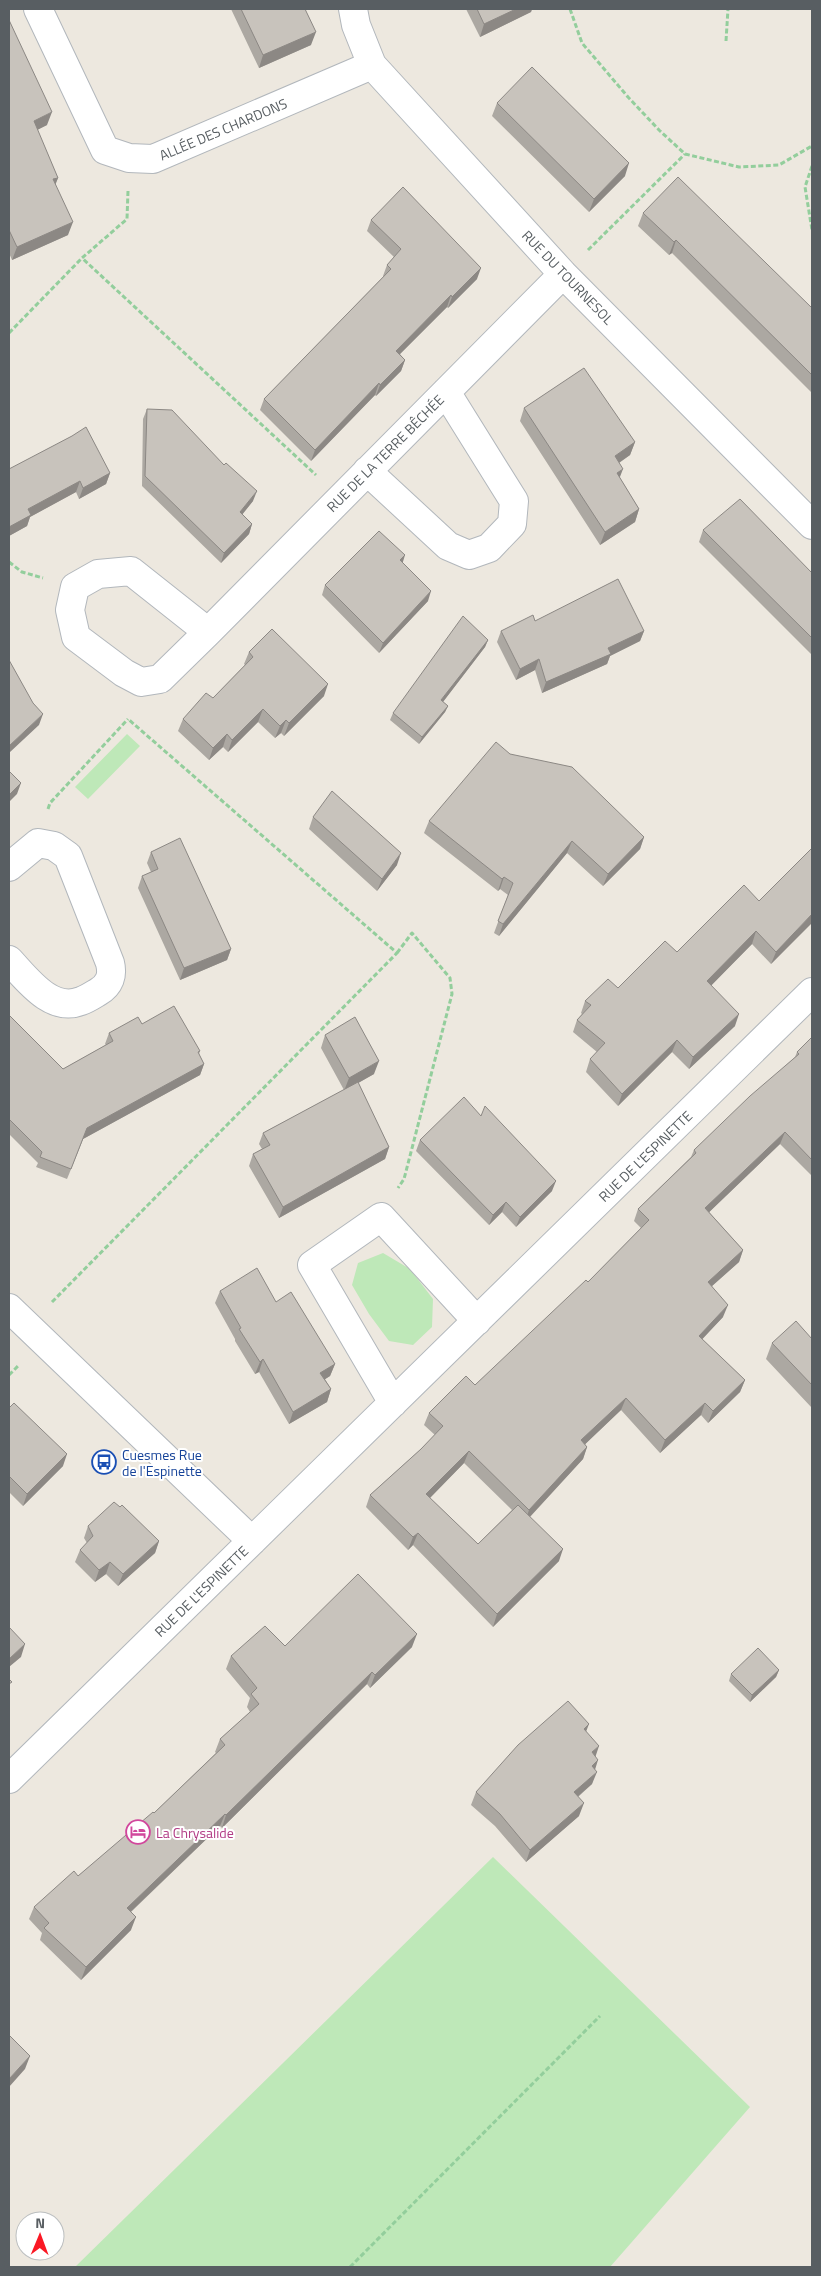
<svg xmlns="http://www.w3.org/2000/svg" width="821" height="2276" font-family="'Titillium Web',sans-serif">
	<rect width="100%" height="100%" fill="#ede8df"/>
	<path fill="#bee8b8" d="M 127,734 L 140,746 L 88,799 L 75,787 Z
		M 383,1253 L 410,1269 L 433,1299 L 432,1327 L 413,1345 L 389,1341 L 369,1314 L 352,1285 L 358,1263 Z
		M 493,1857 L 750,2107 L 610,2267 L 75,2267 Z"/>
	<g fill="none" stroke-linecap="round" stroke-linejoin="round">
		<g stroke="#b2b7bc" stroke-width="30">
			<path id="minor" d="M 38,9 L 105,150 L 129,158 L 153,159 L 372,65
				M 353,9 L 356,25 L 372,65 L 563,274 L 812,525
				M 367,471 L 448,546 L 469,555 L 489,548 L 512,524 L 514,501 L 446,392
				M 208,632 L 131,571 L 98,574 L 75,587 L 70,610 L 76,637 L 124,673 L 141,682 L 160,679 L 208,632 L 563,274
				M 9,867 L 38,843 L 54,846 L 68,856 L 110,963 C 113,975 110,985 98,992 C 93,995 87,999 81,1001 C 51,1013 27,979 9,960
				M 9,1308 L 252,1541
				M 393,1403 L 312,1265 L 381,1217 L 477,1321
				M 9,1779 L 812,992"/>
		</g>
		<path stroke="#93ce9c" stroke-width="3" stroke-dasharray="5 2.5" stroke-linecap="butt" d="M 570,9 L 582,43 L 628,97 L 659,130 L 685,154 L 739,167 L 779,165 L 812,146
			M 726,41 L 728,9
			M 812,166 L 805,187 L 812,230
			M 128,191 L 127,219 L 82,258 L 316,475
			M 588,250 L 685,154
			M 9,333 L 82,258
			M 9,562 L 22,572 L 43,578
			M 48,809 L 50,803 L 128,719
			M 397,953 L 412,933 L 450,978 L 452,994 L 404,1179 L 398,1188
			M 52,1302 L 397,953 L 128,719
			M 9,1375 L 19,1365
			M 350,2267 L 600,2016"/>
		<use href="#minor" stroke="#fff" stroke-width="28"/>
	</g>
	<path fill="#aca8a2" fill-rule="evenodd" d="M 231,9 L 305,9 L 311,45 L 259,68 Z
		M 466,9 L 532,9 L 531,12 L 480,37 Z
		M 9,20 L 47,125 L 37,130 L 58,178 L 55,184 L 68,235 L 12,260 L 9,253 Z
		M 497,103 L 625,176 L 589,212 L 492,116 Z
		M 643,213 L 812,308 L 812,393 L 672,253 L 669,255 L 638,226 Z
		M 371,220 L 477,279 L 448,308 L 447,307 L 400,354 L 405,360 L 401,371 L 376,396 L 375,395 L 311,461 L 260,410 L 264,399 L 383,277 L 383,276 L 387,265 L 394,257 L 367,231 Z
		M 524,408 L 635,442 L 630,455 L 619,463 L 620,478 L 639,509 L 635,522 L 600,545 L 520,421 Z
		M 147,409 L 253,501 L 242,515 L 252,524 L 249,534 L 221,563 L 142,486 L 143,419 Z
		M 9,469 L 110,473 L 106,484 L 79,499 L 76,492 L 30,517 L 27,526 L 9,536 Z
		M 703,530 L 812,573 L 812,655 L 699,542 Z
		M 325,585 L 428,601 L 379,653 L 322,595 Z
		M 535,621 L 644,631 L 640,641 L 610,656 L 607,664 L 542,693 L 535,670 L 516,680 L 497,642 L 501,631 Z
		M 488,640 L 485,647 L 443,702 L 448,706 L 445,712 L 419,744 L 390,720 L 393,713 Z
		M 249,652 L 324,696 L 284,736 L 281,733 L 275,738 L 258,722 L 228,752 L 223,747 L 209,760 L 178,731 L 183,719 L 213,698 L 245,665 L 244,664 Z
		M 510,754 L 644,837 L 640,849 L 603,886 L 567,853 L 499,936 L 494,933 L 508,895 L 500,889 L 498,891 L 424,833 L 429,821 Z
		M 313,817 L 397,865 L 377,891 L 309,829 Z
		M 151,852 L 231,949 L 227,960 L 180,980 L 138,888 L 142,876 L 151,872 L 147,863 Z
		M 759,901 L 801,933 L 771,964 L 752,944 L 711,985 L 735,1026 L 689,1069 L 672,1052 L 618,1106 L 586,1072 L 590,1059 L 597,1052 L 573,1032 L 577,1020 L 582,1014 L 581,1013 L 585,1001 L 618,988 L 677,952 Z
		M 9,1015 L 63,1069 L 106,1045 L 105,1044 L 109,1033 L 142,1024 L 200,1051 L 199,1054 L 204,1064 L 200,1075 L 83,1139 L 67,1179 L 36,1167 L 38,1163 L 9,1134 Z
		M 325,1035 L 374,1074 L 358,1083 L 389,1147 L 385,1159 L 279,1218 L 249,1166 L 253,1154 L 262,1149 L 259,1144 L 263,1133 L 344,1090 L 321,1048 Z
		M 812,1037 L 812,1176 L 780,1144 L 709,1212 L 743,1250 L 739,1262 L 712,1286 L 723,1317 L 702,1339 L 745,1380 L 740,1392 L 708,1423 L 701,1415 L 660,1453 L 621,1410 L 585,1444 L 587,1447 L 583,1459 L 530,1517 L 559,1561 L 493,1627 L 413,1545 L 408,1550 L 366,1507 L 370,1495 L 421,1449 L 435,1435 L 424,1425 L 429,1413 L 475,1385 L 588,1282 L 641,1228 L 634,1221 L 638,1209 L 691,1157 L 694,1150 L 795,1057 L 797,1052 ZM 464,1463 L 512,1510 L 478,1544 L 430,1498 Z
		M 420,1140 L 552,1191 L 516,1227 L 502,1212 L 489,1225 L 416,1151 Z
		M 220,1291 L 276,1302 L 335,1364 L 330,1376 L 325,1379 L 331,1389 L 327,1402 L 289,1424 L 259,1372 L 255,1374 L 235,1341 L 235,1339 L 215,1303 Z
		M 812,1339 L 812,1408 L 766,1359 L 772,1343 Z
		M 9,1408 L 63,1466 L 23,1506 L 9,1492 Z
		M 88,1526 L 159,1541 L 155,1553 L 118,1586 L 106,1574 L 95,1582 L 75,1562 L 80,1550 L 87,1543 L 84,1538 Z
		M 285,1646 L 412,1647 L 370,1688 L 367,1684 L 222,1828 L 220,1826 L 131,1912 L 131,1930 L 81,1980 L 40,1940 L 42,1933 L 29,1919 L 34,1907 L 78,1876 L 154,1813 L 216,1753 L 215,1752 L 220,1739 L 250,1712 L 247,1707 L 250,1698 L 226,1669 L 231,1656 Z
		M 779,1670 L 776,1677 L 750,1702 L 729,1681 L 731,1674 Z
		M 586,1731 L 595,1757 L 595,1769 L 592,1784 L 578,1797 L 579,1816 L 526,1862 L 495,1826 L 471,1805 L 476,1792 Z"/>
	<path fill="#8c8884" d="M 516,9 L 532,9 L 531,12 L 480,37 L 484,24 Z
		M 316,32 L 311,45 L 259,68 L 263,55 Z
		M 52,112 L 47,125 L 29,134 L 34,121 Z
		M 629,163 L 625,176 L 589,212 L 594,199 Z
		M 58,178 L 53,191 L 53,179 Z
		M 73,222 L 68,235 L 12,260 L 17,247 Z
		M 676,240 L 672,253 L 669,255 L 674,242 Z
		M 481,268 L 477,279 L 448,308 L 452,297 Z
		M 451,295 L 447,307 L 392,362 L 396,351 Z
		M 405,360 L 401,371 L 376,396 L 380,385 Z
		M 379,383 L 375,395 L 311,461 L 315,450 Z
		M 635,442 L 630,455 L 610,469 L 615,456 Z
		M 623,469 L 618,482 L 617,473 Z
		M 110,473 L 106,484 L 79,499 L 83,488 Z
		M 80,481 L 76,492 L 30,517 L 27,526 L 9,536 L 9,527 L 28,509 Z
		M 257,491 L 253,501 L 236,522 L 240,512 Z
		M 639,509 L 635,522 L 600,545 L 605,532 Z
		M 252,524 L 249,534 L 221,563 L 224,553 Z
		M 405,555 L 402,565 L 400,560 Z
		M 431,591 L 428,601 L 379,653 L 383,643 Z
		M 644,631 L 640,641 L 610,656 L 607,664 L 542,693 L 546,682 L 608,648 Z
		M 488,640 L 485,647 L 439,707 L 441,700 Z
		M 539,659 L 535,670 L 516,680 L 520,669 Z
		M 328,684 L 324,696 L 284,736 L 289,723 Z
		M 448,706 L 445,712 L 419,744 L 422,737 Z
		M 263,709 L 258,722 L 228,752 L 232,740 Z
		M 43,714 L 39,725 L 9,753 L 9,746 Z
		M 286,720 L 281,733 L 275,738 L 280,726 Z
		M 227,734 L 223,747 L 209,760 L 213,748 Z
		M 21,783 L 17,794 L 9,802 L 9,795 Z
		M 644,837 L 640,849 L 603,886 L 608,874 Z
		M 572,841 L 567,853 L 499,936 L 503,924 Z
		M 401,853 L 397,865 L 377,891 L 382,879 Z
		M 504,877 L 500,889 L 498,891 L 502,879 Z
		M 812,914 L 812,923 L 771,964 L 776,952 Z
		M 756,931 L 752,944 L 703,994 L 707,981 Z
		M 231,949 L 227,960 L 180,980 L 184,968 Z
		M 739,1014 L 735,1026 L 689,1069 L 693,1057 Z
		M 677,1040 L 672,1052 L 618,1106 L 622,1094 Z
		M 379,1061 L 374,1074 L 344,1091 L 349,1078 Z
		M 204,1064 L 200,1075 L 83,1139 L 67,1179 L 87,1128 Z
		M 785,1132 L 780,1144 L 701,1220 L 705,1208 Z
		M 389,1147 L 385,1159 L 279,1218 L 283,1207 Z
		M 556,1181 L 552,1191 L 516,1227 L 520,1217 Z
		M 506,1202 L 502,1212 L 489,1225 L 493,1215 Z
		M 743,1250 L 739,1262 L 703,1294 L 708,1282 Z
		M 728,1305 L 723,1317 L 694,1348 L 699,1336 Z
		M 263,1359 L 259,1372 L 255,1374 L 260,1362 Z
		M 335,1364 L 330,1376 L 316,1385 L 320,1373 Z
		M 745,1380 L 740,1392 L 708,1423 L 713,1411 Z
		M 331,1389 L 327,1402 L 289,1424 L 293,1412 Z
		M 626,1398 L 621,1410 L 577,1452 L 581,1440 Z
		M 705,1403 L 701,1415 L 660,1453 L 665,1440 Z
		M 587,1447 L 583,1459 L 525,1522 L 529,1510 Z
		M 469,1451 L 464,1463 L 422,1506 L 426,1494 Z
		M 67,1454 L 63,1466 L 23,1506 L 27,1494 Z
		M 418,1533 L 413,1545 L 408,1550 L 413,1537 Z
		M 159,1541 L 155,1553 L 118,1586 L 123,1574 Z
		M 563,1549 L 559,1561 L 493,1627 L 497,1614 Z
		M 110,1562 L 106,1574 L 95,1582 L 99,1570 Z
		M 417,1634 L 412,1647 L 370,1688 L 375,1675 Z
		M 25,1644 L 21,1657 L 9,1667 L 9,1659 Z
		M 779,1670 L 776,1677 L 750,1702 L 752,1695 Z
		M 372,1672 L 367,1684 L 222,1828 L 226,1815 Z
		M 589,1724 L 584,1737 L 584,1729 Z
		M 599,1746 L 595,1758 L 592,1752 Z
		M 598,1760 L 594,1773 L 592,1766 Z
		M 597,1772 L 592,1784 L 569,1804 L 574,1792 Z
		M 584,1803 L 579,1816 L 526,1862 L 530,1850 Z
		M 225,1814 L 220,1826 L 122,1920 L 127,1908 Z
		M 136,1917 L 131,1930 L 81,1980 L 86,1967 Z
		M 30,2056 L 25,2069 L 9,2087 L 9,2079 Z"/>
	<path fill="#c8c3bc" stroke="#8c8884" d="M 241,9 L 305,9 L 316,32 L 263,55 Z
		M 477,9 L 516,9 L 484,24 Z
		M 9,20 L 52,112 L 34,121 L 58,178 L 53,179 L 73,222 L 17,247 L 9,230 Z
		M 532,67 L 629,163 L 594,199 L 497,103 Z
		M 678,177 L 812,308 L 812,375 L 676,240 L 674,242 L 643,213 Z
		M 403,187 L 481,268 L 452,297 L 451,295 L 396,351 L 405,360 L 380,385 L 379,383 L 315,450 L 264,399 L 391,269 L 387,265 L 401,249 L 371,220 Z
		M 584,368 L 635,442 L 615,456 L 623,469 L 617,473 L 639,509 L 605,532 L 524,408 Z
		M 147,409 L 172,410 L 224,465 L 226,463 L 257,491 L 240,512 L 252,524 L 224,553 L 145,476 Z
		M 86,427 L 110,473 L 83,488 L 80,481 L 28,509 L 31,515 L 9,527 L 9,469 L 72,436 Z
		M 740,499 L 812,573 L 812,638 L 703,530 Z
		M 379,531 L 405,555 L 400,560 L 431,591 L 383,643 L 325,585 Z
		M 618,579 L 644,631 L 608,648 L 611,654 L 546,682 L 539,659 L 520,669 L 501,631 L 533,615 L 535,621 Z
		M 463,616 L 488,640 L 441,700 L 448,706 L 422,737 L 393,713 Z
		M 272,629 L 328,684 L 289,723 L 286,720 L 280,726 L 263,709 L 232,740 L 227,734 L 213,748 L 183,719 L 206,693 L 213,698 L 253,657 L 249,652 Z
		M 9,660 L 33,703 L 43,714 L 9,746 Z
		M 496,742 L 510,754 L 572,767 L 644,837 L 608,874 L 572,841 L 503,924 L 498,921 L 513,883 L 504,877 L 502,879 L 429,821 Z
		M 9,771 L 21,783 L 9,795 Z
		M 332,791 L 401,853 L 382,879 L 313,817 Z
		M 180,838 L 231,949 L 184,968 L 142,876 L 158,869 L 151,852 Z
		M 812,848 L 812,914 L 776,952 L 756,931 L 707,981 L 739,1014 L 693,1057 L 677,1040 L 622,1094 L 590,1059 L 605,1043 L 577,1020 L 591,1005 L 585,1001 L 608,979 L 618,988 L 665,941 L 677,952 L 744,885 L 759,901 Z
		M 174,1006 L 200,1051 L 198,1052 L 204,1064 L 87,1128 L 71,1169 L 40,1157 L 42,1152 L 9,1119 L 9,1015 L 63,1069 L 113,1041 L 109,1033 L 138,1017 L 142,1024 Z
		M 355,1017 L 379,1061 L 349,1078 L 325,1035 Z
		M 812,1037 L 812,1160 L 785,1132 L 705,1208 L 743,1250 L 708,1282 L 728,1305 L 699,1336 L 745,1380 L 713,1411 L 705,1403 L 665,1440 L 626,1398 L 581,1440 L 587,1447 L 529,1510 L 469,1451 L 426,1494 L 478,1544 L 518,1505 L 563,1549 L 497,1614 L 418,1533 L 413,1537 L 370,1495 L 421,1449 L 443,1426 L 429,1413 L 466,1376 L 475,1385 L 586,1280 L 588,1282 L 649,1220 L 638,1209 L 696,1153 L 694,1150 L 750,1096 L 799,1054 L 797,1052 Z
		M 358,1082 L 389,1147 L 283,1207 L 253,1154 L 270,1145 L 263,1133 Z
		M 464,1097 L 481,1116 L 485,1106 L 556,1181 L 520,1217 L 506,1202 L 493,1215 L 420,1140 Z
		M 257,1268 L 276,1302 L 291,1292 L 335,1364 L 320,1373 L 331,1389 L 293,1412 L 263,1359 L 260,1362 L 239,1329 L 241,1328 L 220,1291 Z
		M 796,1321 L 812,1339 L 812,1385 L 772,1343 Z
		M 14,1403 L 67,1454 L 27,1494 L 9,1476 L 9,1408 Z
		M 114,1502 L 120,1507 L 122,1505 L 159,1541 L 123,1574 L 110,1562 L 99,1570 L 80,1550 L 93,1536 L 88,1526 Z
		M 358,1574 L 417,1634 L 375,1675 L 372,1672 L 226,1815 L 225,1814 L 127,1908 L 136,1917 L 86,1967 L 44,1928 L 49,1923 L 34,1907 L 74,1871 L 78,1876 L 153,1812 L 154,1813 L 225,1745 L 220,1739 L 259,1704 L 251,1694 L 257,1688 L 231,1656 L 265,1626 L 285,1646 Z
		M 9,1627 L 25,1644 L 9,1659 Z
		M 758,1648 L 779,1670 L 752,1695 L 731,1674 Z
		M 9,1679 L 12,1682 L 9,1684 Z
		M 568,1701 L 589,1724 L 584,1729 L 599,1746 L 592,1752 L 598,1760 L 592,1766 L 597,1772 L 574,1792 L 584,1803 L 530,1850 L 500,1814 L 476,1792 L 518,1745 Z
		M 9,2035 L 30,2056 L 9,2079 Z"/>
	<defs>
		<g id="bus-ring" transform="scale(1.25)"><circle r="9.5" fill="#fff" stroke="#1a4fb4" stroke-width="1.5"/><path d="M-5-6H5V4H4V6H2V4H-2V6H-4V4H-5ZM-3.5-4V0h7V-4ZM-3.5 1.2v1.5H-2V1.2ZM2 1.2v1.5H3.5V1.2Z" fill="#1a4fb4"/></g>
		<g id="hotel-ring" transform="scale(1.25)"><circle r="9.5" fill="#fff" stroke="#d1479c" stroke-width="1.5"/><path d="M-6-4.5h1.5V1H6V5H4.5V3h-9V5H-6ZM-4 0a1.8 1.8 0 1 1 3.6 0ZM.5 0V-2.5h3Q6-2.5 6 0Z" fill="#d1479c"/></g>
	</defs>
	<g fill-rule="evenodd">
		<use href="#bus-ring" x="104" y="1462"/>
		<use href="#hotel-ring" x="138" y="1832"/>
	</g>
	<g text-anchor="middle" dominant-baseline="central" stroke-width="4" stroke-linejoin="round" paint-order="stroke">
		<g font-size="14" fill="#585e62" stroke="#fff">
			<text transform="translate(223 129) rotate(-23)">ALLÉE DES CHARDONS</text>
			<text transform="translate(568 277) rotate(46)">RUE DU TOURNESOL</text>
			<text transform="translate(385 453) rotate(-45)">RUE DE LA TERRE BÊCHÉE</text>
			<text transform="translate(645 1156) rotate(-44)">RUE DE L'ESPINETTE</text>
			<text transform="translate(201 1591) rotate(-44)">RUE DE L'ESPINETTE</text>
		</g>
		<g font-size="14" fill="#164399" stroke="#fff" text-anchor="start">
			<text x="122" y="1454">Cuesmes Rue<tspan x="122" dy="16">de l'Espinette</tspan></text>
		</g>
		<g font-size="14" fill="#b23c85" stroke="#fff" text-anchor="start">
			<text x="156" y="1832">La Chrysalide</text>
		</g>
	</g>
	<rect width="821" height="2276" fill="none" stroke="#585e62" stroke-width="20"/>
	<g transform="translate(40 2236) rotate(1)"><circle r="24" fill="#ffffff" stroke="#bcbfc0"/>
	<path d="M0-4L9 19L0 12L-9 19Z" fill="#fa1824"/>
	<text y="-8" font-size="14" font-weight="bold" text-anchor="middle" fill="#585e62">N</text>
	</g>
</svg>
